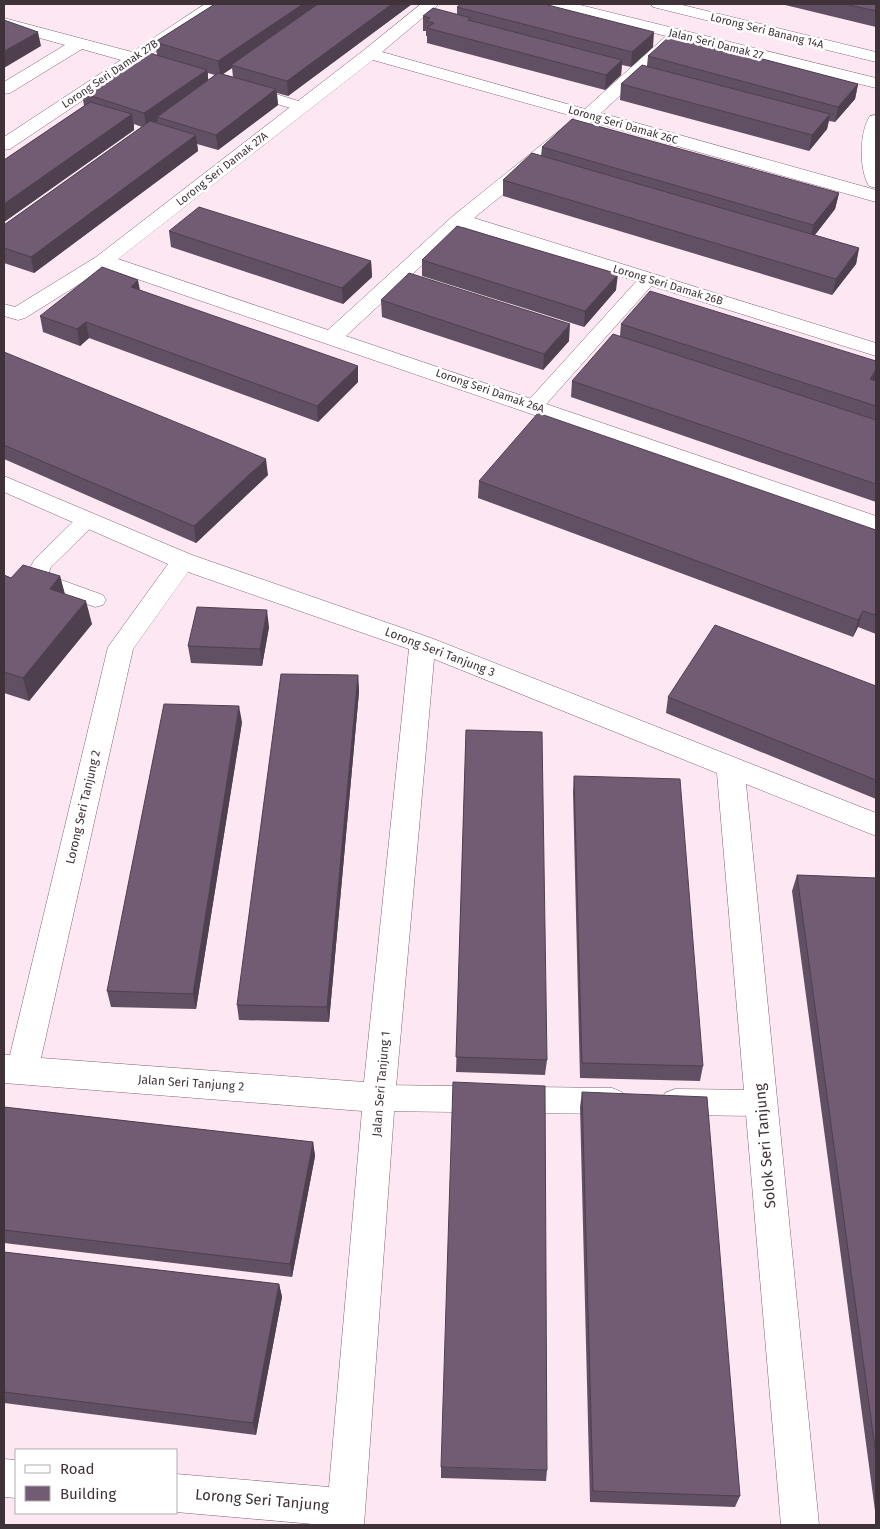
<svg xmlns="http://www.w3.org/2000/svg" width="880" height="1529" font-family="'Fira Sans',sans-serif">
	<rect width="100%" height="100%" fill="#fce7f3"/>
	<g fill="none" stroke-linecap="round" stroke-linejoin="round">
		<g stroke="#826476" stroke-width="1">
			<path id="service" d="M 247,85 L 308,104 L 311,107 L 308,110 L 303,112 L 242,93 L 239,90 L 242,87 Z
				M 648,274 L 654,275 L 657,279 L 654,283 L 541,410 L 534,412 L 527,410 L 524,406 L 527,402 L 642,275 Z
				M 87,513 L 94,515 L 97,520 L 94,525 L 51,567 L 49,572 L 53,577 L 103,595 L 106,600 L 103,605 L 95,607 L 37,587 L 27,573 L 35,559 L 80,515 Z
				M 379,1085 L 612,1088 L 622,1092 L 626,1101 L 622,1110 L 612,1114 L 379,1111 L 369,1107 L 365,1098 L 369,1089 Z
				M 675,1089 L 761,1090 L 771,1094 L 775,1103 L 771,1112 L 761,1116 L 675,1115 L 665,1111 L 661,1102 L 665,1093 Z"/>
		</g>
		<g stroke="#826476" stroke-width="1">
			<path id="minor" d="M 205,4 L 224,4 L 222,7 L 10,149 L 4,150 L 4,137 L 121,60 L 82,49 L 10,93 L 4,94 L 4,82 L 65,45 L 4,28 L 4,18 L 132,52 Z
				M 421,4 L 439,4 L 382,52 L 585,109 L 666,36 L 551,7 L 549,4 L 576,4 L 876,78 L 876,88 L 681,40 L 601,113 L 876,190 L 876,202 L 592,122 L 474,218 L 876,343 L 876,356 L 463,227 L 346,336 L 876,516 L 876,532 L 105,268 L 25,318 L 18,320 L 4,316 L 4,304 L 15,307 L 96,257 L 364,50 ZM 373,60 L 576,117 L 453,216 L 328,330 L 118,259 Z
				M 651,4 L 678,4 L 876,52 L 876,62 L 653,7 Z
				M 876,115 L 876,188 L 869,186 C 859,170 859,132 870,116 Z
				M 4,476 L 192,555 L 431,638 L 876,813 L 876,836 L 746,784 L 819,1525 L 781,1525 L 717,773 L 434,659 L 395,1098 L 364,1525 L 324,1525 L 176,1512 L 176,1474 L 329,1487 L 362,1111 L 4,1083 L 4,1055 L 10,1055 L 108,647 L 168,564 L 4,492 ZM 188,572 L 409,649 L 364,1082 L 41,1058 L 133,649 Z
				M 4,1459 L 16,1460 L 16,1498 L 4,1497 Z"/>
		</g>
		<use href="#service" fill="#fff" fill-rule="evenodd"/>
		<use href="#minor" fill="#fff" fill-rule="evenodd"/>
	</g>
	<path fill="#614f63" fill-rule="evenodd" d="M 215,4 L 412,4 L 288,96 L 277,93 L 278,105 L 218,150 L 197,144 L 198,151 L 34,273 L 4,263 L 4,225 L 142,127 L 134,124 L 134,130 L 4,222 L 4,160 L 84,106 L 82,93 L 157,55 L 155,42 ZM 232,68 L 233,77 L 223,74 ZM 208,73 L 215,75 L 208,80 Z
		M 781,4 L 876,4 L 876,27 Z
		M 457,7 L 653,47 L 631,67 L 622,65 L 621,75 L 605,90 L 427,43 L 427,36 L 426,36 L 426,31 L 423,31 L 423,16 L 457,14 Z
		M 648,56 L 858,84 L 855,99 L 835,122 L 829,121 L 827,129 L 809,151 L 620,100 L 621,84 L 647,66 Z
		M 542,147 L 839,193 L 835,209 L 815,235 L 859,248 L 856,264 L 832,295 L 503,196 L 503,180 L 541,156 Z
		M 169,231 L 371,261 L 372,277 L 343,304 L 171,247 Z
		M 422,260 L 616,290 L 584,327 L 422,276 Z
		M 140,290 L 358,382 L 318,422 L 89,338 L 80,346 L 43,332 L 40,316 Z
		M 381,300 L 569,341 L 543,370 L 382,317 Z
		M 621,324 L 876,379 L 875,380 L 876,381 L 876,502 L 571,397 L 572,381 L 620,336 Z
		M 4,352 L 268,475 L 196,543 L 4,459 Z
		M 479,481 L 876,530 L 876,634 L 858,627 L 853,637 L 478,498 Z
		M 4,575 L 11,578 L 60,576 L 65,594 L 92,624 L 29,701 L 4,693 Z
		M 269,627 L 262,666 L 191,663 L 188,646 Z
		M 358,675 L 359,692 L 329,1022 L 239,1020 L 237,1005 Z
		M 876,686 L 876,799 L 666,713 L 668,697 Z
		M 242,722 L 196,1009 L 111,1007 L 107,991 Z
		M 466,730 L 547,1060 L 545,1075 L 456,1072 Z
		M 574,776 L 703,1066 L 700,1081 L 580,1078 L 573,792 Z
		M 797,875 L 876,878 L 876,1518 L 792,891 Z
		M 582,1092 L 740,1496 L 735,1507 L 590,1502 L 580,1107 Z
		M 4,1107 L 313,1142 L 315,1156 L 292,1277 L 4,1243 Z
		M 4,1252 L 279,1284 L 282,1297 L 256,1435 L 4,1403 Z
		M 441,1467 L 547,1470 L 546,1481 L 441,1478 Z"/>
	<path fill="#4f4050" d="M 303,4 L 326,4 L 231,65 L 232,68 L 220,76 L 218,61 Z
		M 392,4 L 412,4 L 288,96 L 287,81 Z
		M 38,32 L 41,46 L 4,68 L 4,51 Z
		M 654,32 L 653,47 L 631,67 L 632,52 Z
		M 622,60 L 621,75 L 605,90 L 606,75 Z
		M 207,70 L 209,85 L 157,117 L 158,121 L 146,128 L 144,113 Z
		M 858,84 L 855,99 L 835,122 L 838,107 Z
		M 276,89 L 278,105 L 218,150 L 216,135 Z
		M 132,114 L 134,130 L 4,222 L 4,204 Z
		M 830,114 L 827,129 L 809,151 L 812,135 Z
		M 196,135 L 198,151 L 34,273 L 31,257 Z
		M 839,193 L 835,209 L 810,241 L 813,225 Z
		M 859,248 L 856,264 L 832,295 L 836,279 Z
		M 371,261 L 372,277 L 343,304 L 342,288 Z
		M 618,274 L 616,290 L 584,327 L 585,311 Z
		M 138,280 L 141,296 L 131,287 Z
		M 86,322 L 89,338 L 80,346 L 77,329 Z
		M 570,324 L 569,341 L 543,370 L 544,354 Z
		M 358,366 L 358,382 L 318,422 L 317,406 Z
		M 876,369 L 876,379 L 866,395 L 870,379 Z
		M 266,459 L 268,475 L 196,543 L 194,526 Z
		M 60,576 L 66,600 L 50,589 Z
		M 86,601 L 92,624 L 29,701 L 23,678 Z
		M 267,610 L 269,627 L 262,666 L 260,649 Z
		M 863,611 L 858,627 L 853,637 L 858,620 Z
		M 358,675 L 359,692 L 329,1022 L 327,1007 Z
		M 239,706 L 242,722 L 196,1009 L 193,994 Z
		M 313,1142 L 315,1156 L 292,1277 L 290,1264 Z
		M 279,1284 L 282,1297 L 256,1435 L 253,1423 Z"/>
	<path fill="#715c73" stroke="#4f4050" d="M 215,4 L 303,4 L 218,61 L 155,42 Z
		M 318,4 L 392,4 L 287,81 L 231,65 Z
		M 461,4 L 544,4 L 654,32 L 632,52 L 457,7 Z
		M 845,4 L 876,4 L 876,11 Z
		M 433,8 L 471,18 L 468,20 L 622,60 L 606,75 L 427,28 L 434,23 L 426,21 L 430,18 L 423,16 Z
		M 4,20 L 38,32 L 4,51 Z
		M 671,35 L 858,84 L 838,107 L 648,56 Z
		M 146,52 L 207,70 L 144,113 L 82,93 Z
		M 642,65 L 830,114 L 812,135 L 621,84 Z
		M 218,73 L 276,89 L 216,135 L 157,117 Z
		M 90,102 L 132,114 L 4,204 L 4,160 Z
		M 572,119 L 839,193 L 813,225 L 542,147 Z
		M 150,121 L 196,135 L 31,257 L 4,248 L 4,225 Z
		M 532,153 L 859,248 L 836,279 L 503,180 Z
		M 199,207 L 371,261 L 342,288 L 169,231 Z
		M 457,226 L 618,274 L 585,311 L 422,260 Z
		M 102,267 L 138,280 L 131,287 L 358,366 L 317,406 L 86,322 L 77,329 L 40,316 Z
		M 409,273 L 570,324 L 544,354 L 381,300 Z
		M 650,291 L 876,361 L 876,369 L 870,379 L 876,381 L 876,406 L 621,324 Z
		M 613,334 L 876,420 L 876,484 L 572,381 Z
		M 4,352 L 266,459 L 194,526 L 4,445 Z
		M 538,413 L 876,530 L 876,615 L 863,611 L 858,620 L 479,481 Z
		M 23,565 L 60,576 L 50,589 L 86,601 L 23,678 L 4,672 L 4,575 L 11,578 Z
		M 197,607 L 267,610 L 260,649 L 188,646 Z
		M 715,625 L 876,686 L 876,780 L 668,697 Z
		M 281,674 L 358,675 L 327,1007 L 237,1005 Z
		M 164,704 L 239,706 L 193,994 L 107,991 Z
		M 466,730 L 542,732 L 547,1060 L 456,1057 Z
		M 574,776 L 680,779 L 703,1066 L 582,1063 Z
		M 797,875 L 876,878 L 876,1455 Z
		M 453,1082 L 545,1086 L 547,1470 L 441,1467 Z
		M 582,1092 L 707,1097 L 740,1496 L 593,1491 Z
		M 4,1107 L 313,1142 L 290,1264 L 4,1230 Z
		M 4,1252 L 279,1284 L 253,1423 L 4,1392 Z"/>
	<g text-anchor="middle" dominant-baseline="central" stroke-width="5" stroke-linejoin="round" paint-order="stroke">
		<g font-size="11" fill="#3f3239" stroke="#fff">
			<text transform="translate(767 31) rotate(14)">Lorong Seri Banang 14A</text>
			<text transform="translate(716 44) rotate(14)">Jalan Seri Damak 27</text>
			<text transform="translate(110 74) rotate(-34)">Lorong Seri Damak 27B</text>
			<text transform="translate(623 125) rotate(16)">Lorong Seri Damak 26C</text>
			<text transform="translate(222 169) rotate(-38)">Lorong Seri Damak 27A</text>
			<text transform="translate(668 285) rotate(17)">Lorong Seri Damak 26B</text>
			<text transform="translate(490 391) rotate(19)">Lorong Seri Damak 26A</text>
		</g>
		<g font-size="12" fill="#3f3239" stroke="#fff">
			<text transform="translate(440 652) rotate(21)">Lorong Seri Tanjung 3</text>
			<text transform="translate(83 807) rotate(-77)">Lorong Seri Tanjung 2</text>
			<text transform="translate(191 1083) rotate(4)">Jalan Seri Tanjung 2</text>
			<text transform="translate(381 1084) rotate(-85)">Jalan Seri Tanjung 1</text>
		</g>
		<g font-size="15" fill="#3f3239" stroke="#fff">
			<text transform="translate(765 1146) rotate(-95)">Solok Seri Tanjung</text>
			<text transform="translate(262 1500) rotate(5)">Lorong Seri Tanjung</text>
		</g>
	</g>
	<rect width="880" height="1529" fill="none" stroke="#3f3239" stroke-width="10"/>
	<rect x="15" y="1449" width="162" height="65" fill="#ffffff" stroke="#b2adb0"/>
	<rect x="25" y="1465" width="25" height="8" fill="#ffffff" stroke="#b2adb0"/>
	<text x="60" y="1474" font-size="15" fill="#3f3239">Road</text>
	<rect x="25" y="1486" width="25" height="15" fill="#715c73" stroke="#b2adb0"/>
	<text x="60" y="1499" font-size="15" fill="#3f3239">Building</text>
</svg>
